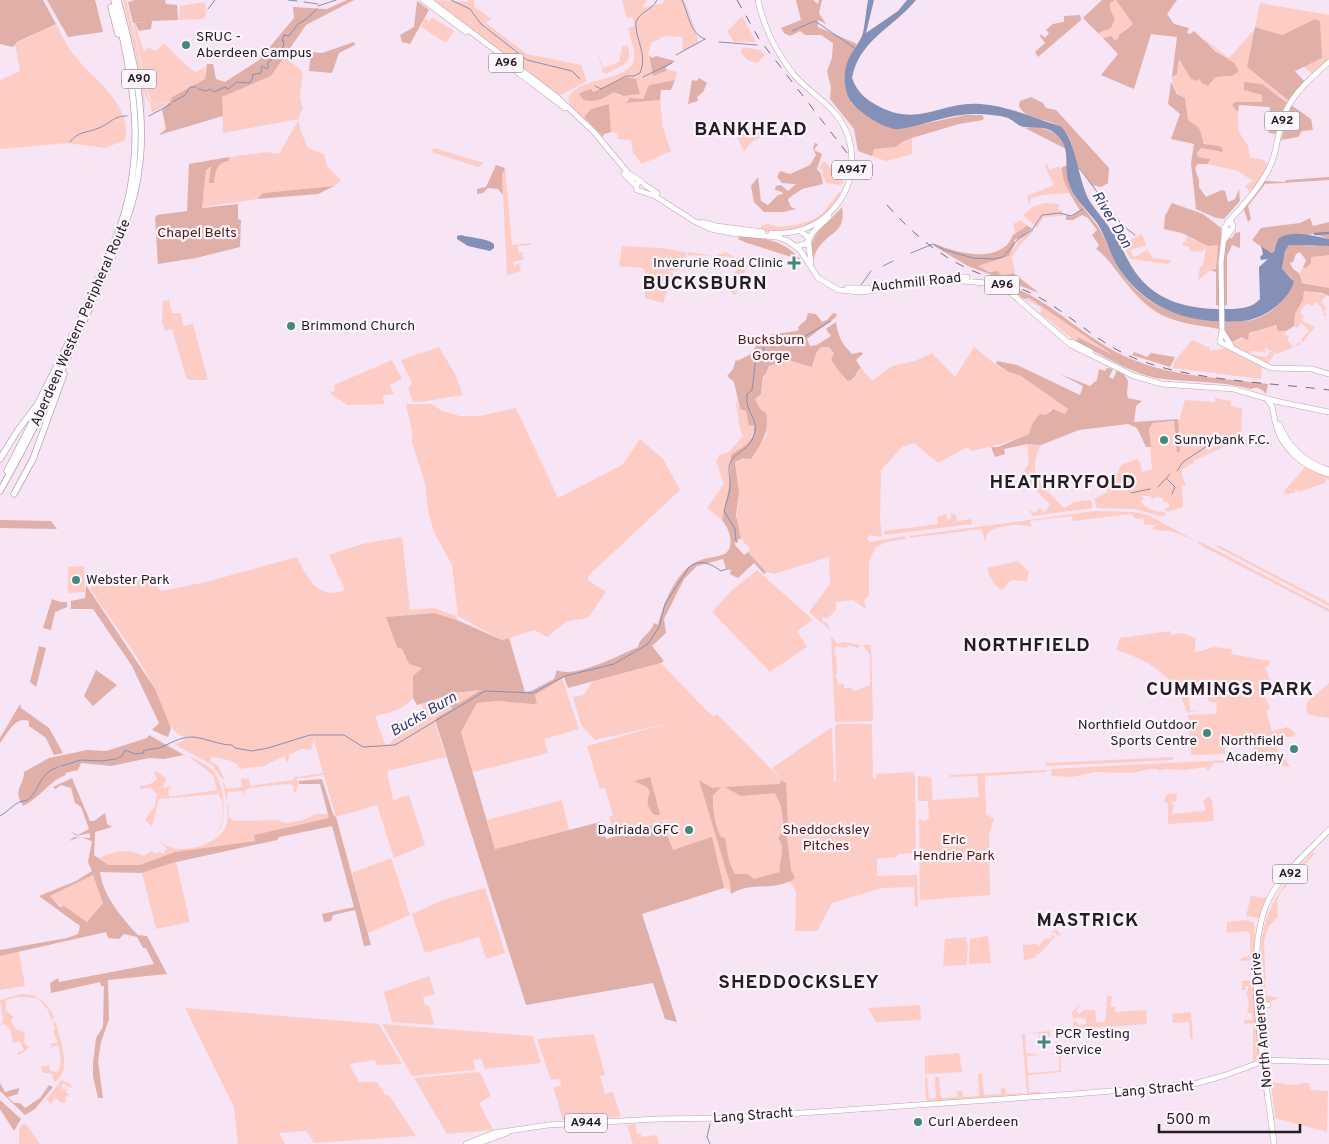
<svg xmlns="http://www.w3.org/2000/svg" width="1329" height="1144" font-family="Overpass,sans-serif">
	<rect width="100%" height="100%" fill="#f7e4f4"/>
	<path fill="#fdcdc5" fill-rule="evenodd" d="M 123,0 L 126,0 L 129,11 L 148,97 L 155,105 L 170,102 L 152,113 L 150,103 L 144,93 L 146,118 L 138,65 Z
		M 432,0 L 469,2 L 467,0 L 474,0 L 474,6 L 491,19 L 486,23 L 527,54 L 581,65 L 587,81 L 559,96 Z
		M 622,0 L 647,0 L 642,8 L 663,3 L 664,0 L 684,0 C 689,12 697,31 698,43 L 683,51 L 682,37 L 665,36 L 651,43 L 648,54 L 653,76 L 666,71 L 666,69 L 677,72 L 675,80 L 649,85 L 643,99 L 626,99 L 625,103 L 660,100 L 663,128 L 671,151 L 642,164 L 633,153 L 631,140 L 618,139 L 617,133 L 611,132 L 608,104 L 591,109 L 584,117 L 603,139 L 571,106 L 568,99 C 577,75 632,83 634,58 C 635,49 630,37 628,28 L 634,26 L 633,17 L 627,18 ZM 636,79 L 640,94 L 619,96 L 613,91 C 605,98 595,103 583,100 L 579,92 L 593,92 Z
		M 1116,0 L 1134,24 L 1126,28 L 1119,39 L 1114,40 L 1112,36 L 1103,38 L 1098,33 L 1111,28 L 1115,19 L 1110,9 L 1110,3 Z
		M 205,2 L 206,14 L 204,19 L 179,20 L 180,6 Z
		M 1260,3 L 1329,15 L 1329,60 L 1312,74 L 1303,66 L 1322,58 L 1315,19 L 1282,35 L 1255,27 Z
		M 742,16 L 756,42 L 734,42 L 727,31 Z
		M 432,17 L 454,31 L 446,43 L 421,27 L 425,18 L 429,20 L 427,25 Z
		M 135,23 L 144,52 L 148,47 L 156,51 L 164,43 C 176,55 182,63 196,72 L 205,67 L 205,79 L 172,97 L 171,101 L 158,104 L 153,103 L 147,90 L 133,24 Z
		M 56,24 C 61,33 65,43 71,51 C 90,78 133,102 125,140 L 105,148 L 67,143 L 0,149 L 0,80 L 20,71 L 15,44 Z
		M 1255,29 L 1247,67 L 1289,101 L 1287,103 L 1262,84 L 1244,83 L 1253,92 L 1262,95 L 1263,103 L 1235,102 L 1232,105 L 1238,112 L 1239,132 L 1248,146 L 1250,158 L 1261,159 L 1267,164 C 1267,174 1257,185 1250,192 L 1245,186 L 1253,181 L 1238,171 L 1208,164 L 1210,159 L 1198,157 L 1197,153 L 1201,148 L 1221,152 L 1202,141 C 1201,131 1194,130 1189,121 C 1185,116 1186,108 1183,102 C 1180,93 1171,88 1172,77 L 1177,74 L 1179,58 L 1185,69 L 1211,84 L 1216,77 L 1228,77 L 1223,56 L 1204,41 L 1204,39 L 1229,58 Z
		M 595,45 L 603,68 L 619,62 L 622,47 L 627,45 C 636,66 617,66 606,74 L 603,72 Z
		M 742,47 L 760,50 L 765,55 L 757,63 L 747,60 L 741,53 Z
		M 284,56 L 303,72 L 300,97 L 303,109 C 293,120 304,137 308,148 L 324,154 L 327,166 L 341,181 L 334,186 L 263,193 L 257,199 L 202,207 L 206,170 L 208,166 L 211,166 L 214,183 C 216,171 216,163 229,161 L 229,157 L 267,152 L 279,154 L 299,119 L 223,133 L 222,97 L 271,76 Z
		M 761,126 L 770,136 C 758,135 749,143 744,152 L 737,136 L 750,127 L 749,130 L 755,137 L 758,133 L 756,130 Z
		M 912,138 L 912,154 L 886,161 L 872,156 L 874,149 L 896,147 L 902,142 Z
		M 434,148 L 484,163 L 478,167 L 434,153 L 432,151 Z
		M 824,161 L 844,182 L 841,185 L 826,183 L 822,174 L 823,171 L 819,168 Z
		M 1047,164 L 1050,170 L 1059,166 L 1069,193 L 1043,195 L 1031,198 L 1029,205 L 1027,196 L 1054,185 L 1045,166 Z
		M 505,167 L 512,245 L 531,243 L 531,245 L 518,246 L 518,252 L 524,253 L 522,256 L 525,259 L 513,262 L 514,266 L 519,263 L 521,271 L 507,275 L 502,176 Z
		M 839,192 L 842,194 C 829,219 790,242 761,230 L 761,226 L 767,224 L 780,227 L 797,225 L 811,220 L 822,214 Z
		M 1044,203 L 1059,204 L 1058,209 L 1063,212 L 1063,216 L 1044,217 L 1037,228 L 1023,215 L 1033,207 Z
		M 1020,220 L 1034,231 L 1019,246 L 1012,257 L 1015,273 L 1003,276 L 977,266 L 1009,256 L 1018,242 L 1013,224 Z
		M 1142,234 L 1146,245 L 1130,250 L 1134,257 L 1146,251 L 1146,248 L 1153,258 L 1171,260 L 1169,264 L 1130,259 L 1123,244 Z
		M 1188,236 L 1193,240 L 1218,245 L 1216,269 L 1212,269 L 1198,280 L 1200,267 L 1203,265 L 1206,247 L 1202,252 L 1190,251 L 1190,247 L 1183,245 L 1183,242 L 1188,242 L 1185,240 Z
		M 622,246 L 661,248 L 685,252 L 689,267 L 674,271 L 662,270 L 673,273 L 674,287 L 667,290 L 663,303 L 645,298 L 645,271 L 643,268 L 619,266 Z
		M 687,252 L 715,256 L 726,252 L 747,265 L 745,272 L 741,275 L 754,279 L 746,287 L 749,280 L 741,278 L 739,281 L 736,280 L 734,286 L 737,287 L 735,291 L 738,293 L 733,295 L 728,284 L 739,266 L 730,257 C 725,256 691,255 688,256 Z
		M 1318,255 L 1329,255 L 1329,288 L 1301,282 L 1299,275 L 1303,267 L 1306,268 L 1311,257 Z
		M 1304,291 L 1327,295 L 1321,302 L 1326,307 L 1324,312 L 1327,314 L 1324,316 L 1322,308 L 1316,302 L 1312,306 L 1307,303 L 1300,312 L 1304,317 L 1302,321 L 1315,327 L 1303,342 L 1301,340 L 1309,331 L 1301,323 L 1297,328 L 1294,326 L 1295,315 L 1303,300 Z
		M 1029,298 L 1113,355 L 1079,337 L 1076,342 L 1040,313 L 1042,310 L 1039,306 L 1024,299 Z
		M 169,300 L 172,313 L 181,313 L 183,326 L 193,324 L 208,380 L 189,380 L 186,377 L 172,329 L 165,331 L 162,322 L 163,301 Z
		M 1274,325 L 1279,331 L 1286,331 L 1285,334 L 1289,337 L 1287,340 L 1293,347 L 1300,342 L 1301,344 L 1277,354 L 1265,348 L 1265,354 L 1264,352 L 1251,351 L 1250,354 L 1266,357 L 1270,352 L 1274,352 L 1274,355 L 1268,363 L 1238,350 L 1231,343 C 1246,339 1256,328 1274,325 Z
		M 1192,340 L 1210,348 L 1209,351 L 1225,348 L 1262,367 L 1261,379 L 1173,368 L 1174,362 Z
		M 439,347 L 455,374 L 463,395 C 446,397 430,402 413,402 L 408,389 L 412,383 L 401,360 Z
		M 821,347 L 829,347 L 833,350 L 834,356 L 831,360 L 839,367 L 844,379 L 853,380 L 861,368 L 872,381 L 892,366 L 915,361 L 932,353 L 955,377 L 974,347 L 1000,368 L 1021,376 L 1068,409 L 1065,414 L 1050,409 L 1047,415 L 1040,414 L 1036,422 L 1032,424 L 1029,434 C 1010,442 992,447 972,451 L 967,447 L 938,463 L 914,443 L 902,447 L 881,470 L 880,519 L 882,537 L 870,535 L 867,539 L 870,542 L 905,536 L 906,539 L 886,542 L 875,548 L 869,562 L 869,595 L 864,601 L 866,609 L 853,600 L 836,602 L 836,610 L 827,619 L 823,617 L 822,621 L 827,623 L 831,631 L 809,612 L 830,584 L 829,557 L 774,574 L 766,572 L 748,552 L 750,548 C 732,535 738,511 739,493 C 739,483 736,472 735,462 L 760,444 L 767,435 L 761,410 L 755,399 L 761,394 C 765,354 780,359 814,365 L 815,353 Z
		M 392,360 L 402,379 L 390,385 L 394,394 L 382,396 L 385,404 L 347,405 L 330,393 L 335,390 L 334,385 Z
		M 1215,398 L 1231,401 L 1230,405 L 1242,409 L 1241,439 L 1193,461 L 1194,463 L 1182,469 L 1182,475 L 1186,485 L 1182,485 L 1183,507 L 1167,512 L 1164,508 L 1169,508 L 1169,503 L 1163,501 L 1163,498 L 1156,497 L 1153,499 L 1150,496 L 1143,496 L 1143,500 L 1140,500 C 1144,509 1157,512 1164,512 L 1166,514 L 1163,517 L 1134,509 L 1097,508 L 1094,499 L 1107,492 L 1105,488 L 1115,479 L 1121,465 L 1137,459 L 1140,462 L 1142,472 L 1152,469 L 1149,429 L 1153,423 L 1179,421 L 1185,400 L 1215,402 Z
		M 737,402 L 740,409 L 746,411 L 755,428 L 748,446 L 739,452 L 728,471 L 729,487 L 722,520 L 707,508 L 724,484 L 716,461 L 719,455 L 729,452 L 743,436 C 737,424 740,414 735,403 Z
		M 406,404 L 432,404 L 442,411 L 460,416 L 480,416 L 516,408 L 558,498 L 622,465 L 640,439 L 663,459 L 680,490 L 588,576 L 588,580 L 606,592 L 588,618 L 567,621 L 547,637 L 534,630 L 502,640 L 458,616 L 452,565 L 434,532 L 428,510 L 425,483 L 412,442 L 412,432 Z
		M 1027,444 L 1041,445 C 1024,477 1046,488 1064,508 L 1075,502 L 1091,500 L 1093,508 L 1032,516 L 1030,510 L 1035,513 L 1039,508 L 1045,512 L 1050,504 L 1027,482 L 1030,477 L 1024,470 L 1029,464 Z
		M 1305,467 L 1329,475 L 1329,480 L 1326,479 L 1325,483 L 1298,492 L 1295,488 L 1295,493 L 1285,494 L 1284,491 Z
		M 1095,511 L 1132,512 L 1148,515 L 1194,540 L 1174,532 L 1151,529 L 1156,525 L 1145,525 L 1143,518 L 1136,519 L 1131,514 L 1073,521 L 1072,516 L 1030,521 L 1032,527 C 1023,523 996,525 989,532 C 985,536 987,538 985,542 L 982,529 L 909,538 L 910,536 Z
		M 951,513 L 956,515 L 957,521 L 971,519 L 972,524 L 884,535 L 884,531 L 938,524 L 937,517 L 946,514 L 947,520 L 951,519 Z
		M 402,537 L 410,610 L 434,608 L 456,616 L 457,620 L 433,613 L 386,617 L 409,664 L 422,668 L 414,675 L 413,698 C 403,710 389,713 375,716 L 385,744 L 390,744 L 395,736 L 410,730 L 424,717 L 422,703 L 454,693 L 483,690 L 458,704 L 450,702 L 452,709 L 436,718 L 435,724 L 446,757 L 387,771 L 393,800 L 409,795 L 425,845 L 394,858 L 377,805 L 336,817 L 324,775 L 295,779 L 299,781 L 296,792 L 294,792 L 293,785 L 287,784 L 250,788 L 245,790 L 245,797 L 243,791 L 227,792 L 228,799 L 226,798 L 223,783 L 224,782 L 226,789 L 242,787 L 241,779 L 249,778 L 250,786 L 292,780 L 297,775 L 298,777 L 323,773 L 314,740 L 311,750 L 301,749 L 289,755 L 288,763 L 284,756 L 264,766 L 239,769 L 238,765 L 232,761 L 212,757 L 210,761 L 219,767 L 224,779 L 230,777 L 222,779 L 212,765 L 174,744 L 182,741 L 186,737 C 169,735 161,704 155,690 C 140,657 111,620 90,589 L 88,579 L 154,574 L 155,582 L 161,591 L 206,582 L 297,557 C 306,576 319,602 345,590 L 329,555 L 362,544 Z
		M 1199,541 L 1329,609 L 1329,612 L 1204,547 L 1198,543 Z
		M 1218,545 L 1329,603 L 1329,606 L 1217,547 Z
		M 1018,561 L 1029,572 L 1027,581 L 1011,580 L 1002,590 C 994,586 989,576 987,568 Z
		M 84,566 L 85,592 L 68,593 L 68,567 Z
		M 757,570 L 813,620 L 797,631 L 807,647 L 770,672 L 712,612 L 729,593 Z
		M 1170,631 L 1171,635 L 1182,633 L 1196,638 L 1194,653 L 1214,647 L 1232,649 L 1231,654 L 1270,661 L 1269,666 L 1265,667 L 1271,683 L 1261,687 L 1270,709 L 1266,711 L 1272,731 L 1288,727 L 1296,734 L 1293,737 L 1279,737 L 1277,749 L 1290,766 L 1287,767 L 1254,759 L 1253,744 L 1225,746 L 1225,754 L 1191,755 L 1188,715 L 1216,714 L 1217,702 L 1210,702 L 1206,696 L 1189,697 L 1190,711 L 1200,710 L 1187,713 C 1178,678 1149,660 1116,650 L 1120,638 Z
		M 831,636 L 837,644 L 843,642 L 860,645 L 858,648 L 847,645 L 847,648 L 836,646 L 834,651 L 836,652 L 834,656 L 836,656 L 837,674 L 834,675 L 837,678 L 838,685 L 844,684 L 844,688 L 850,688 L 855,691 L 870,685 L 870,655 L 863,645 L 871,645 L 873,721 L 835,722 Z
		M 661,663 L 708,712 L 714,716 L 717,714 L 783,781 L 772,768 L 832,727 L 834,782 L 836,782 L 835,727 L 837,724 L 872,724 L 873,779 L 876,778 L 876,774 L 913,772 L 915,777 L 916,853 L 899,854 L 896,857 L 877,859 L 877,876 L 917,875 L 918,907 L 915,907 L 914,887 L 882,888 L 832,903 L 817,931 L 795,931 L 796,892 L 790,882 L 744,887 L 731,894 L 729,889 L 724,888 L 722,884 L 712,838 L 673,851 L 662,822 L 676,817 L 615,835 L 609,817 L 613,815 L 605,788 L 600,789 L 587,746 L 669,723 L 595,740 L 581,725 L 573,697 L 584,695 L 592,682 Z
		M 562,678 L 579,729 L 544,739 L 548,753 L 473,772 L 461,732 L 477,703 L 497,701 L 537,703 L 535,695 Z
		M 1329,683 L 1329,718 L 1309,715 L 1306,710 L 1307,702 Z
		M 187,755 C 196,760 208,764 214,772 C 224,785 228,819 218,832 L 217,832 C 224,822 226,804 218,794 L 159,799 L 152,826 L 145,820 L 155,806 L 157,794 L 150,788 L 140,789 L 140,786 L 150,784 L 157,779 L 154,772 L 156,771 L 166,778 L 163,788 L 173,786 L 168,790 L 169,797 L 217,790 L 213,775 Z
		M 1173,757 L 1173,760 L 1046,766 L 1046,763 Z
		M 1227,760 L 1240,762 L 1214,763 L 1208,771 L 1205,767 L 1184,770 L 1164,769 L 1159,771 L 1158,769 L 1149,769 L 1132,773 L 1096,772 L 1072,777 L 1052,776 L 1051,769 Z
		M 1047,770 L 1047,772 L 985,776 L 986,814 L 994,819 L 989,834 L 990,895 L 920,900 L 919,819 L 925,821 L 929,818 L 928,801 L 918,801 L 918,776 L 931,777 L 933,800 L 979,797 L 977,776 L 950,777 L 950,775 Z
		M 1177,793 L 1176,801 L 1171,802 L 1174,806 L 1172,814 L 1203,811 L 1206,809 L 1203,801 L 1209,796 L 1212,801 L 1214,821 L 1168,824 L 1168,804 L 1164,802 L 1167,794 Z
		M 562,800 L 569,830 L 495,849 L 487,820 Z
		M 228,802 L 229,817 L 233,821 L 277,820 L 286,823 L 304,820 L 315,814 L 328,814 L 329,818 L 254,835 L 255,841 L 176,852 L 140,866 L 108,865 L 98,859 C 113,851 128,848 144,856 L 151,851 L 157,854 L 159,851 L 163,854 L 167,848 L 159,842 C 164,844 170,848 177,849 C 193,850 218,843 225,828 C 230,819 226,810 228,802 Z
		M 1313,852 L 1315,853 L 1280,893 L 1277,901 L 1278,917 L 1269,926 L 1264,941 L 1266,995 L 1278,998 L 1268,1003 L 1262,1001 C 1256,932 1262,904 1313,852 Z
		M 391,858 L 410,915 L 368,933 L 352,873 Z
		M 176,862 L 190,922 L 156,929 L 142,873 Z
		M 93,875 L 103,903 L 88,922 C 82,920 53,901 50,896 Z
		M 485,888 L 505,953 L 486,959 L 479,937 L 425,953 L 412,914 L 443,900 Z
		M 1251,896 L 1264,898 L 1268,896 L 1259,918 L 1246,916 Z
		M 1247,920 L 1253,922 L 1255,927 L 1254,959 L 1261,1056 L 1259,1059 L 1253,1061 L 1253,1023 L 1245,1024 L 1244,1020 L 1252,1020 L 1252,1013 L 1247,1013 L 1249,1002 L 1246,991 L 1248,991 L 1248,986 L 1245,986 L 1246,990 L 1242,990 L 1242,981 L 1252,980 L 1251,960 L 1240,961 L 1242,958 L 1250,956 L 1250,934 L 1247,931 L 1227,933 L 1227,922 Z
		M 1055,928 L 1061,934 L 1059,936 L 1058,934 L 1038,955 L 1034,952 L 1037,956 L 1036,957 L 1024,961 L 1023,945 L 1036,944 L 1042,949 L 1039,945 L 1045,939 L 1052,938 L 1052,935 L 1056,937 L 1056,933 L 1050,932 L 1055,931 Z
		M 988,936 L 991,963 L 969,964 L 970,939 Z
		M 966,937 L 968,947 L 966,965 L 943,966 L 945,939 Z
		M 19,952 L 25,986 L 0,990 L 0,956 Z
		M 429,976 L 435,994 L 423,997 L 425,1005 L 429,1006 L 434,1025 L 392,1022 L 384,992 Z
		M 21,994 C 37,993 47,1002 54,1017 L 51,1020 L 48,1010 L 38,998 L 18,997 L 6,1000 L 6,1010 L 14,1018 L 11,1019 C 12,1027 17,1031 25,1032 L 24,1043 L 29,1047 L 26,1051 L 18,1055 L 17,1053 L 24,1050 L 19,1041 L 13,1043 L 10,1029 L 4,1024 L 0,1026 L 3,1020 L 0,1000 Z
		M 1107,996 L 1112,996 L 1110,1007 L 1115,1007 L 1115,1012 L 1146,1010 L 1147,1024 L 1073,1029 L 1073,1022 L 1076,1021 L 1079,1025 L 1086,1024 L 1086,1019 L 1078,1018 L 1079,1016 L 1073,1019 L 1072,1012 L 1082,1003 L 1076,1011 L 1079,1014 L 1084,1010 L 1095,1010 L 1096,1022 L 1105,1022 Z
		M 920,1005 L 921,1020 L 876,1022 L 868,1008 Z
		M 185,1008 L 379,1024 L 402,1064 L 376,1065 L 375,1060 L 349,1064 L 359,1082 L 377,1082 L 386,1096 L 389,1095 L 416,1136 L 314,1143 L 306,1131 L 279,1133 L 285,1144 L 238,1144 L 234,1107 Z
		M 1191,1012 L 1193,1038 L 1190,1039 L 1189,1022 L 1173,1023 L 1172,1014 Z
		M 53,1022 L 56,1023 C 60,1041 73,1070 55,1082 L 51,1073 L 43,1073 L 41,1067 L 49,1065 L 50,1070 L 55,1072 L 59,1071 L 61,1060 L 58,1045 L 47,1049 L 52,1046 L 51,1043 L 58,1043 L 53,1031 L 55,1028 Z
		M 382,1024 L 533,1036 L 541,1063 L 485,1069 L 481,1059 L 473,1060 L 475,1070 L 412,1076 Z
		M 1050,1031 L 1050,1036 L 1040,1036 L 1040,1049 L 1039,1033 L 1025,1034 L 1026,1053 L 1041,1055 L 1027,1056 L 1028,1073 L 1059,1071 L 1059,1054 L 1045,1054 L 1060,1052 L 1061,1072 L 1028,1075 L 1029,1092 L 1041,1092 L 1040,1094 L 1027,1095 L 1022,1034 Z
		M 594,1034 L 605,1075 L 600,1076 L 605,1094 L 613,1092 L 621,1117 L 563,1120 L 553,1087 L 561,1086 L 560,1079 L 551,1080 L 537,1039 Z
		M 959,1053 L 962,1072 L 925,1074 L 925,1056 Z
		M 480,1072 L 491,1096 L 479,1103 L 493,1130 L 447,1134 L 414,1078 Z
		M 978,1074 L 982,1074 L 984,1095 L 1001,1094 L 1001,1088 L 1005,1088 L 1006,1094 L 1022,1093 L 1022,1095 L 929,1102 L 926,1099 L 925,1078 L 927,1077 L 929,1099 L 936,1098 L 935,1077 L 939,1077 L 941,1098 L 957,1097 L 957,1091 L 962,1091 L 963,1097 L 979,1096 Z
		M 61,1080 L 69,1083 L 74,1089 L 62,1083 L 62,1089 L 67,1089 L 66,1092 L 69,1095 L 65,1097 L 66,1102 L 62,1103 L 56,1098 L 50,1104 L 47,1099 Z
		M 1271,1082 L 1293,1085 L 1307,1083 L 1309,1083 L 1309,1090 L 1328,1091 L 1327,1132 L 1275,1118 Z
		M 23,1124 L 26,1124 L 40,1144 L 19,1144 L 19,1129 Z
		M 636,1124 L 637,1134 L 641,1134 L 641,1137 L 657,1135 L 659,1144 L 633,1144 L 627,1125 Z"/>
	<path fill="#e0afa7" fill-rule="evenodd" d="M 0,0 L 43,0 L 56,24 L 17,42 L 13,47 L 0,44 Z
		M 47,0 L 95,0 L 103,32 L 68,37 Z
		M 135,0 L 165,0 L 166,4 L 177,5 L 178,20 L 152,21 L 151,29 L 139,31 L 135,23 L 146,22 L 133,23 L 128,2 Z
		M 347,0 L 354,0 L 306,25 L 271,76 L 222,97 L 223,116 L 159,135 L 166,129 L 162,109 L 170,102 L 172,97 L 205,79 L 207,64 L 213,64 L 216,79 L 225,82 L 259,60 L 294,18 L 293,7 L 327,9 Z
		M 796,0 L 813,0 L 818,4 L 819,0 L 822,0 L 819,13 L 826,24 L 818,20 L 818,27 L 857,44 L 847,63 L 851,103 L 879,123 L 899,129 L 965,115 L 982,115 L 984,118 L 983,120 L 959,124 L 912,138 L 902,142 L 896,147 L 874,149 L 872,156 L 858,151 L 854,129 L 830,99 L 831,87 L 827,71 L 832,58 L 833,43 L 821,35 L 805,35 L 800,31 L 790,36 L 784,33 L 781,28 L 801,20 Z
		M 1102,0 L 1115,0 L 1110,3 L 1110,9 L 1115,19 L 1111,28 L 1098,33 L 1083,18 Z
		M 1116,0 L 1177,0 L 1167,14 L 1174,24 L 1189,28 L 1187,33 L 1190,34 L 1194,31 L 1215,51 L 1234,63 L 1239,71 L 1232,76 L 1216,77 L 1208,86 L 1202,83 L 1199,78 L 1198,81 L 1191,79 L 1179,59 L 1177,74 L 1172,77 L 1177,37 L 1151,34 L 1134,89 L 1101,75 L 1118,54 L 1103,38 L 1112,36 L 1114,40 L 1118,39 L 1119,35 L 1133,24 Z
		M 417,1 L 429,10 L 410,44 L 402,42 L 400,35 L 414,27 Z
		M 1080,15 L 1081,20 L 1038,57 L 1035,52 L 1045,43 L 1040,36 L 1041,34 L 1045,38 L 1049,33 L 1046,30 L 1053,24 L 1064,22 L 1064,16 Z
		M 1315,19 L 1320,21 L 1322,58 L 1295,71 L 1305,82 L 1289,101 L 1247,67 L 1255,27 L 1282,35 Z
		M 354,42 L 355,45 L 339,53 L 332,73 L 309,71 L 311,52 L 322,53 Z
		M 649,55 L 652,58 L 656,56 L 675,61 L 666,67 L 666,71 L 653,76 Z
		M 626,77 L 636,79 L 640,94 L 623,96 L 613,92 C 604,99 595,103 583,100 L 579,93 L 591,89 L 593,92 Z
		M 699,78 L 707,83 L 703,92 L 697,97 L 698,101 L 688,104 L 692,80 L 697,81 Z
		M 675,80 L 671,90 L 661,90 L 660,100 L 625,103 L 630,98 L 643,99 L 649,85 Z
		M 1171,82 L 1177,94 L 1185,98 L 1188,120 L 1199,128 L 1204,144 L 1219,146 L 1223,149 L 1222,152 L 1201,148 L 1197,153 L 1198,157 L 1210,159 L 1208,164 L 1198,164 L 1195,168 L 1199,181 L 1199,187 L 1206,197 L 1222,190 L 1225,191 L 1228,202 L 1235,199 L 1239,189 L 1240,201 L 1224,219 L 1216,218 L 1196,209 L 1191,163 L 1194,144 L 1171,139 L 1180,114 L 1168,104 Z
		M 1244,82 L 1262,84 L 1287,103 L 1276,134 L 1269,133 L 1268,130 L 1270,107 L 1239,105 L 1238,112 L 1232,105 L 1235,102 L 1262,102 L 1262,95 L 1244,90 Z
		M 1031,97 L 1043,103 L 1046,108 L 1056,110 L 1109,168 L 1108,183 L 1101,187 L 1092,185 L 1081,169 L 1077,171 C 1073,156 1074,137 1061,127 C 1049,118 1026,121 1019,106 L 1020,101 Z
		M 609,104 L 611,132 L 604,134 L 603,137 L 584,117 L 591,109 Z
		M 1291,105 L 1311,119 L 1313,130 L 1302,131 L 1298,137 L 1281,140 Z
		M 1034,126 C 1047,129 1063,134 1066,149 L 1025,128 Z
		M 815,143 L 818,144 L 814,150 L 822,154 L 817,169 L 821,174 L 823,184 L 802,189 L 789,198 L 788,200 L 791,207 L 796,209 L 783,212 L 764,212 L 754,202 L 751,186 L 758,177 L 761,201 L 768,205 L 778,195 L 783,194 L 782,192 L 775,190 L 776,186 L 781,185 L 788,191 L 796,184 L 782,183 L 777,177 L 780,171 L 790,174 L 810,165 L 816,155 L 813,148 Z
		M 229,157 L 229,161 C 216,163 216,171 214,183 L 209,183 L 211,166 L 206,170 L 202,208 L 238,204 L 238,219 L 241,220 L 240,247 L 196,258 L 158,264 L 155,218 L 157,215 L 187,211 L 189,164 Z
		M 496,165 L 505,168 L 502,175 L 503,195 L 498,189 L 488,188 L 483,193 L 477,194 L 477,189 L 486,187 Z
		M 1067,165 C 1068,196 1083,205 1099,228 C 1107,241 1111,256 1119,269 C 1144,307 1177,317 1220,322 L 1218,338 L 1220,329 C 1177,322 1156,321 1127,284 C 1117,273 1109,258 1096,249 L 1099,245 L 1092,235 L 1097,230 L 1088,218 L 1082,215 L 1073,220 L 1066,220 L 1066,215 L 1071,217 L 1080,210 C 1071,196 1064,186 1061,168 Z
		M 1329,177 L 1329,180 L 1265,184 L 1248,206 L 1251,219 L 1248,222 L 1243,207 L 1265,181 L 1285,182 L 1286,180 Z
		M 334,186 L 318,194 L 257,199 L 263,193 Z
		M 1172,203 L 1203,214 L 1221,228 L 1220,306 L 1216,305 L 1216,272 L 1210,270 L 1216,269 L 1218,245 L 1208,246 L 1182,233 L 1164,229 L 1165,216 Z
		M 842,207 C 847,233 828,232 817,250 C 815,253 814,258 813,261 C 804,235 828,224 842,207 Z
		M 1310,218 L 1313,226 L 1329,222 L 1329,239 L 1315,234 L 1281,237 L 1277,241 L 1274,252 L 1270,253 L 1252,240 L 1261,228 L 1300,223 Z
		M 1027,226 L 1032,228 L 1025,235 L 1014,240 L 1015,244 L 1009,256 L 978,266 L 990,272 L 997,271 L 1003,276 L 1013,273 L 1039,293 L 968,266 L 934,246 L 935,244 C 956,252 987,262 1007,245 C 1010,242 1011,238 1013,235 C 1017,232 1023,229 1027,226 Z
		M 1240,232 L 1240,248 L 1232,245 L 1227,256 L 1227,305 L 1223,306 L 1223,253 L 1227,239 L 1232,238 L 1235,233 Z
		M 740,236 C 764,237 785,241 801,260 L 747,243 L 738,239 Z
		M 1298,244 C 1308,248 1318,245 1329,246 L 1329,255 L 1311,257 L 1311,263 L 1306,268 L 1303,267 L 1306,260 L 1300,252 L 1296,254 L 1293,262 L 1290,263 L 1293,269 L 1299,273 L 1302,283 L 1329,288 L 1329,296 L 1322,293 L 1304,291 L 1303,300 L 1295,314 L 1294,326 L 1286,331 L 1278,331 L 1276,325 L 1249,333 L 1248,340 L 1242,337 L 1231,343 L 1224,332 L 1224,323 C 1233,320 1243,322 1252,320 C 1270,316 1291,297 1292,279 L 1282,270 L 1285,251 L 1289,245 Z
		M 1004,284 C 1046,297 1075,330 1114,351 C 1163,377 1214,377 1268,384 L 1266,394 C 1262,389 1257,386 1251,389 C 1220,380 1188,383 1156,378 C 1128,372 1101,354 1076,342 L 1078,337 L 1113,355 L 1029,298 L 1024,299 Z
		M 808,313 L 816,314 L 822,322 L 827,320 L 833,313 L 837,314 L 836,317 L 807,339 L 810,346 L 817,345 L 831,336 L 826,329 L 836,322 C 838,337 842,344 852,354 L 861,352 L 863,354 L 856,360 L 861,368 C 855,372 857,379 848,381 C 844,379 835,365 831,360 L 834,353 L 829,347 L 821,347 L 816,353 L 812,367 L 788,360 L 769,366 L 765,375 L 763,376 L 761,394 L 755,399 L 761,410 L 766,413 C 770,433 761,443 751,459 L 743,458 L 735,462 L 739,492 L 736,515 L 741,539 L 738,539 L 738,543 L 735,542 L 735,545 L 744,555 L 748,552 L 766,572 L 764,574 L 754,563 L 738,578 L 730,574 L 731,570 L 726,569 L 723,559 L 697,566 L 684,579 L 664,619 L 666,633 L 652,646 L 664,661 L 661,663 L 568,688 L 564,677 L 535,695 L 537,703 L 534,704 L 497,701 L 477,703 L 461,732 L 495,849 L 600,822 L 606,839 L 662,822 L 673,850 L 712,837 L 724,888 L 642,914 L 677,1022 L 665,1019 L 653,983 L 526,1005 L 436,723 L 436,718 L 452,709 L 450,701 L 458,704 L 481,690 L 454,693 L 417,705 L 413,698 L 413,676 L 422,668 L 409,664 L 402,649 L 397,647 L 386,617 L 434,613 L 457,620 L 502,640 L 509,638 L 525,692 L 531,691 L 554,679 L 557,670 C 574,679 620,655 638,647 C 640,636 651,634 654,623 L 658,625 C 664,602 677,568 701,560 C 708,557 722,557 727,552 C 735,543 728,527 722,520 L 729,487 L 731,455 C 742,447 756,442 754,425 L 749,426 L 746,411 L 740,409 L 734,382 L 727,376 L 733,369 L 736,359 L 737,361 L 751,354 L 762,336 L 797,331 L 799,329 L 798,327 L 806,320 Z
		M 1134,352 L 1147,357 L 1151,353 L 1175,357 L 1170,367 L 1132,355 Z
		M 997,361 L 1017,365 L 1080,395 L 1083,386 L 1060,374 L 1090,386 L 1097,380 L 1099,369 L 1105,371 L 1107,368 L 1113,369 L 1109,377 L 1113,379 L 1117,370 L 1123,373 L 1128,381 L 1127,394 L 1128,398 L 1142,401 L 1136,406 L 1134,422 L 1178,419 L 1180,452 L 1177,452 L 1174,421 L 1153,423 L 1149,429 L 1151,447 L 1146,447 L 1137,428 L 1128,424 L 1079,430 L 1041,445 L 1027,444 L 1004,449 L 1005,454 L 995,457 L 991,447 L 998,447 L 1029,434 L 1032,424 L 1040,414 L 1046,415 L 1053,409 L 1065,414 L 1068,409 L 1021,376 L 1009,372 L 996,364 Z
		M 0,520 L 51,521 L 57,529 L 0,528 Z
		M 86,585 L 155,689 L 171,728 L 168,737 L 152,730 L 159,723 L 132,666 L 93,609 L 71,609 L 71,601 L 85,598 Z
		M 52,599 L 60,602 L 67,602 L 67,607 L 55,612 L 51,630 L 43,628 Z
		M 39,646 L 46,648 L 36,687 L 30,682 Z
		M 96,670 L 117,685 L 93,706 L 84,696 Z
		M 20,704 L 21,708 L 49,728 L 63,753 L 54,755 L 46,738 L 29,726 L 29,721 C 15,716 8,733 0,743 L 0,738 Z
		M 149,735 L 184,755 L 164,759 L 149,758 L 111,766 L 81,763 L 78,770 L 65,773 L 66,775 C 50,780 40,798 23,806 C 12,788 24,787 24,772 L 49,758 L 87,750 L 106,751 L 147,738 Z
		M 650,777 L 660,814 L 660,815 L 654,815 C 647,806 646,803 650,792 L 647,787 L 634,781 Z
		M 72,778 L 90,821 L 94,821 L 105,813 L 107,824 L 112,827 L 95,832 L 94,855 L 108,865 L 140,865 L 175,852 L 255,841 L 254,835 L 329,818 L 320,784 L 299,784 L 299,781 L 322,779 L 333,814 L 336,817 L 371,945 L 364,946 L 355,910 L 333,915 L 331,921 L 324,922 L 322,914 L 354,907 L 332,826 L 279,837 L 277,840 L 172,863 L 142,873 L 100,872 C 103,896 122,918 138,935 L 147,936 L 167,974 L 108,980 L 109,1019 L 101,1042 L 98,1061 L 103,1098 L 98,1098 L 93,1076 L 93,1063 L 96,1038 L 103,1027 L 104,986 L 101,986 L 100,982 L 51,993 L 50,983 L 58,978 L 59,982 L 154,964 L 146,948 L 143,948 L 137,937 L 124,934 L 119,939 L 108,938 L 106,932 L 0,956 L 0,950 L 67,938 L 78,934 L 80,926 L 39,896 L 76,881 L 92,871 L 88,862 L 92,841 L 80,837 L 69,841 L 74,837 L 90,838 L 90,833 L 77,836 L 70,831 L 78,835 L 89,829 L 81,807 L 75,803 L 71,788 L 61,785 L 55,789 L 53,787 ZM 93,875 L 103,903 L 87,922 L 64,906 L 60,907 L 50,896 Z
		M 699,780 L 712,788 L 721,787 L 713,795 C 712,808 715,826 721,837 L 725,838 C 728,851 727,861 735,874 L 748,874 L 754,879 L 780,872 C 778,860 787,850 778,838 L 784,828 L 781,806 L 775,793 L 741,796 L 725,787 L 780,784 L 781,780 L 786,783 L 788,827 L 786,830 L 791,870 L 795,878 C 777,892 750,881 731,894 L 730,883 Z
		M 0,1083 L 5,1092 L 19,1088 L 18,1094 L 8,1097 L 14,1103 L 20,1103 L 25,1108 L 40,1098 L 49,1085 L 53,1087 L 35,1109 L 25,1115 L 0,1091 Z
		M 0,1100 L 21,1119 L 14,1131 L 0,1109 Z"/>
	<path fill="#8490b6" d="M 868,0 L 874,0 L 866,33 L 898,11 L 907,0 L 916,0 C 893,28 859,40 852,78 C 857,92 866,100 880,107 C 920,127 941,101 980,104 C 1009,106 1033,118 1060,126 C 1075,136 1078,180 1089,200 C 1096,211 1106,222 1114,234 C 1123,248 1128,264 1139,277 C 1159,302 1190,309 1221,309 C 1234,309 1251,310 1260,299 L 1259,267 L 1268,259 L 1261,260 L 1260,257 L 1263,254 L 1261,246 L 1271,253 L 1274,252 C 1276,247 1276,239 1281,237 C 1295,230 1314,236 1329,239 L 1329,246 L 1289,245 L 1285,251 L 1282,269 L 1294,282 C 1287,302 1264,319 1243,321 C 1194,325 1149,312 1120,270 C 1110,256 1107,238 1097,223 C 1086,208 1073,199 1068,180 C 1064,162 1072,145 1053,132 C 1044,126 1034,128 1025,127 C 1019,127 1013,120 1008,118 C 999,115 984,114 974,114 C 949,114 925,125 900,129 C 887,131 860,113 852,103 C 844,93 843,75 847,63 C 850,53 860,43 863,33 C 865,23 866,11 868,0 Z
		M 461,235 C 470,238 487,238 494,244 L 494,248 L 490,251 L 468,246 L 457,239 L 457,236 Z"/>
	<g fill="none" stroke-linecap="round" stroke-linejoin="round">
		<path stroke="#8490b6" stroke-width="1" d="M 288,0 L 297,1
			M 451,0 L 470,9 L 481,24 L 527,60 L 572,71 L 580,79
			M 682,0 C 689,14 689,33 705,39
			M 304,2 L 318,4
			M 318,6 L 336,0
			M 208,9 L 215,0
			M 792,31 L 815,21 L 856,49
			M 719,42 L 757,45
			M 676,55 L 705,39
			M 643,77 L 672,63
			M 595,86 L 601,89 L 626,76 L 634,76 L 640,73 C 648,54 635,40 636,22 C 640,11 652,11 657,0
			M 198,89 L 206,91 L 210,89 L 214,92 L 225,87 L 228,89 L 237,82 L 249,83 L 253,78 L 252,75 L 261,73 L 262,66 L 267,69 L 269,67 L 267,64 L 283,47 L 284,41 L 282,41 L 284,35 L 289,36 L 298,24 L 305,20 L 317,9
			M 173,102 L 185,95 L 190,87 L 196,87
			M 149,116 L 171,104
			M 70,142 C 78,131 87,133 99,128 C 109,124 115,115 127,116
			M 1080,169 L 1122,225 L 1135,235
			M 911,253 L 933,244 L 945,250 L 973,258 L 994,259 L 1003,257 L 1018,239 L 1032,230 L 1042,215 L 1060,213 L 1071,216 L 1083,209
			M 883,266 L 893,261
			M 861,285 L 871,271
			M 1231,438 L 1238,438
			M 1215,442 L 1227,440
			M 1177,471 L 1183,462 L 1207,446
			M 1167,479 L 1175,487 L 1172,494
			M 1158,487 L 1170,474
			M 1131,493 L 1150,489
			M 736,541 L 735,529 L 724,511 C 726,503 730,493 730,484 C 730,477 727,468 731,461 C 737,451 751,450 755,431 C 758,418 745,413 747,394 L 752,390 L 756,357 L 764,352 L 763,342 L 765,338 L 779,336 L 787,342 L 802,338 L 831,321
			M 61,766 L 81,760 L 102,761 L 116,759 L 122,756 L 125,750 L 135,754 L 144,753 L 143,751 C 148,749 154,749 159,748 C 170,744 179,737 192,737 C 203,737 218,745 232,745 L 235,748 L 252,751 L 268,748 L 310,735 L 344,735 L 363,747 L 395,745 L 485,691 L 533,693 L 565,676 L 614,664 L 648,644 L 659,627 L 665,604 L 689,567 C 700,559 710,563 721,571 L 727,569
			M 0,816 C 7,812 12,806 19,802 C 23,801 27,801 30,798 C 42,785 39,774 58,767
			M 710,1144 L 707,1137 L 710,1124"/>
		<path stroke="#8490b6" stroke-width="2.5" d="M 1315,234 L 1329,233"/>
		<g stroke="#b7a5b5" stroke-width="6">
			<path id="primary" d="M 423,0 L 466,32
				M 429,0 L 557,97 L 594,132 L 629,174 L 642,182
				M 758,0 C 764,29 776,52 794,75 C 805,88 820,97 831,109 C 858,136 859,181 833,209 C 818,227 794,235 771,233
				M 500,59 L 565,108
				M 624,174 L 636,186
				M 640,182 L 636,185 L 637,190 L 655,196 L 694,221 L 711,229 L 731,233 L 777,237 L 788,241 L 800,250 L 818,278 L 839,290 L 861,292 L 951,280 L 986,283 L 1011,293 L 1071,345 L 1134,376 L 1162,384 L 1234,389 L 1275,401 L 1329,412
				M 645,185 L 657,193
				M 702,222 L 716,226 L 763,232
				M 1227,223 C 1244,205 1262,185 1272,162 C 1277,148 1278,134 1282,121 C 1289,96 1310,79 1329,62
				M 1225,229 L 1221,262 L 1222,331 L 1220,342 L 1271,368 L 1312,369 L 1329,374
				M 800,231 L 808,237 L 811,263
				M 1225,239 L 1233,227 L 1232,223 L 1228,223 L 1224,228 L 1229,231
				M 797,246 L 806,244 L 813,232 L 829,217
				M 948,277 L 967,277
				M 847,288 L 868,288
				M 1222,331 L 1232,347
				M 1072,342 L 1091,352
				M 1267,400 C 1274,405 1273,413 1275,421 C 1281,449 1303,467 1329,474
				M 1279,424 C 1288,447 1306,463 1329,470
				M 1261,998 L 1264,1004 L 1268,1005
				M 466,1144 L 494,1133 L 548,1125 L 657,1119 L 728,1118 L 1075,1094 L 1194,1084 L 1226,1075 L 1266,1060 L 1329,1062
				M 476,1144 L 507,1133
				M 1274,1144 C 1267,1079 1240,957 1269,899 C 1283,872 1308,852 1329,830"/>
		</g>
		<g stroke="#b7a5b5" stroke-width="7">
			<path id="trunk" d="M 111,7 L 118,34
				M 73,337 C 87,303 103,270 117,235 C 148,154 134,81 114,0
				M 0,459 L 18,430 L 37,405 L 73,334
				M 7,471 L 47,393
				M 0,491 C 34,431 63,370 90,307 C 112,259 135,213 140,161 C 146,105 132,53 118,0
				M 14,494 L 33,459 L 64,374"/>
		</g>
		<use href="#primary" stroke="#fff" stroke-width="5"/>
		<use href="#trunk" stroke="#fff" stroke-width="5.5"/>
		<path stroke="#796d77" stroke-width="1" stroke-dasharray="9 9" stroke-linecap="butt" d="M 737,0 L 759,39 L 847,153
			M 861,169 L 865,176
			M 887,205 C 912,233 939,256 973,271 C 993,279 1014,285 1033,294 C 1066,311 1092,338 1125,354 C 1181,381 1267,382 1329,390"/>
	</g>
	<g fill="#44887d" stroke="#fdf5fc" stroke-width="2">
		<circle cx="186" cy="45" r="5"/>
		<path d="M791.5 255.5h5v5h5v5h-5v5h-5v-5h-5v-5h5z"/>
		<circle cx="291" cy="326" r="5"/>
		<circle cx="1164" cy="440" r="5"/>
		<circle cx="76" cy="580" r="5"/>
		<circle cx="1207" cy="733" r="5"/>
		<circle cx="1294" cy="749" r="5"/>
		<circle cx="689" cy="830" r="5"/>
		<path d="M1041.5 1034.5h5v5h5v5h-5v5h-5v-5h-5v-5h5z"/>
		<circle cx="918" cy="1122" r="5"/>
	</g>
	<g text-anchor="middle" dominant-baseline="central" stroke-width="4.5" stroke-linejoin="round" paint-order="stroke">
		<g fill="#fdf5fc" stroke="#655e64" stroke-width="1">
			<rect x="488.5" y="53.5" width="35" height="19" rx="4"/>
			<rect x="121.5" y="69.5" width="35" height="19" rx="4"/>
			<rect x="1264.5" y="111.5" width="35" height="19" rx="4"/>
			<rect x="832" y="160.5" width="40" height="19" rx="4"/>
			<rect x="984.5" y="275.5" width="35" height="19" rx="4"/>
			<rect x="1272.5" y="864.5" width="35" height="19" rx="4"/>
			<rect x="565" y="1113.5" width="42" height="19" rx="4"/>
		</g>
		<g font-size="12" font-weight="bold" fill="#241d23">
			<text x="506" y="63">A96</text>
			<text x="139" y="79">A90</text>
			<text x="1282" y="121">A92</text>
			<text x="852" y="170">A947</text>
			<text x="1002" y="285">A96</text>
			<text x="1290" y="874">A92</text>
			<text x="586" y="1123">A944</text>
		</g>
		<g font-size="14" fill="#241d23" stroke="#fdf5fc" text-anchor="start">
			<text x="196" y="37">SRUC -<tspan x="196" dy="16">Aberdeen Campus</tspan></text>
			<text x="783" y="263" text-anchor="end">Inverurie Road Clinic</text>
			<text x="301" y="326">Brimmond Church</text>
			<text x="1174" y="440">Sunnybank F.C.</text>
			<text x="86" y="580">Webster Park</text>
			<text x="1197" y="725" text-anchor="end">Northfield Outdoor<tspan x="1197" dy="16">Sports Centre</tspan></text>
			<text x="1284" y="741" text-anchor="end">Northfield<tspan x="1284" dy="16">Academy</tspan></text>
			<text x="679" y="830" text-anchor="end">Dalriada GFC</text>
			<text x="1055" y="1034">PCR Testing<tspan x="1055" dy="16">Service</tspan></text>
			<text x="928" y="1122">Curl Aberdeen</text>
		</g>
		<g font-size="14" fill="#511711" stroke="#fdf5fc">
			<text x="197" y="233">Chapel Belts</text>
			<text x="771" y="340">Bucksburn<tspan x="771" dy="16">Gorge</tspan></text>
			<text x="826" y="830">Sheddocksley<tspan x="826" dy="16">Pitches</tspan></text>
			<text x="954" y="840">Eric<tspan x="954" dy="16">Hendrie Park</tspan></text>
		</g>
		<g font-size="14" fill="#241d23" stroke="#fdf5fc">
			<text transform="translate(916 283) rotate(-6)">Auchmill Road</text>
			<text transform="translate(81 323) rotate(-66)">Aberdeen Western Peripheral Route</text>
			<text transform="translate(1262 1020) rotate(-95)">North Anderson Drive</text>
			<text transform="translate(1154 1090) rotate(-5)">Lang Stracht</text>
			<text transform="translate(753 1116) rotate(-4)">Lang Stracht</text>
		</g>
		<g font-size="15" font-style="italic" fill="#313e70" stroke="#fdf5fc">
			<text transform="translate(1111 220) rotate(59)">River Don</text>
			<text transform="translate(424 715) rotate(-30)">Bucks Burn</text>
		</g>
		<g font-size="19" font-weight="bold" letter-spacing="1" fill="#241d23" stroke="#fdf5fc">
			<text x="751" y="130">BANKHEAD</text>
			<text x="705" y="284">BUCKSBURN</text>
			<text x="1063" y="483">HEATHRYFOLD</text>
			<text x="1027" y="646">NORTHFIELD</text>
			<text x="1230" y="690">CUMMINGS PARK</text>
			<text x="1088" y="921">MASTRICK</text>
			<text x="799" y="983">SHEDDOCKSLEY</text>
		</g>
	</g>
	<path d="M1159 1124v8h141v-8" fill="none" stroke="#241d23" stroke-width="2.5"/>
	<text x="1166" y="1124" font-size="15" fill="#241d23" stroke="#fdf5fc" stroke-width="4" paint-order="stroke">500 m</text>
</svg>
